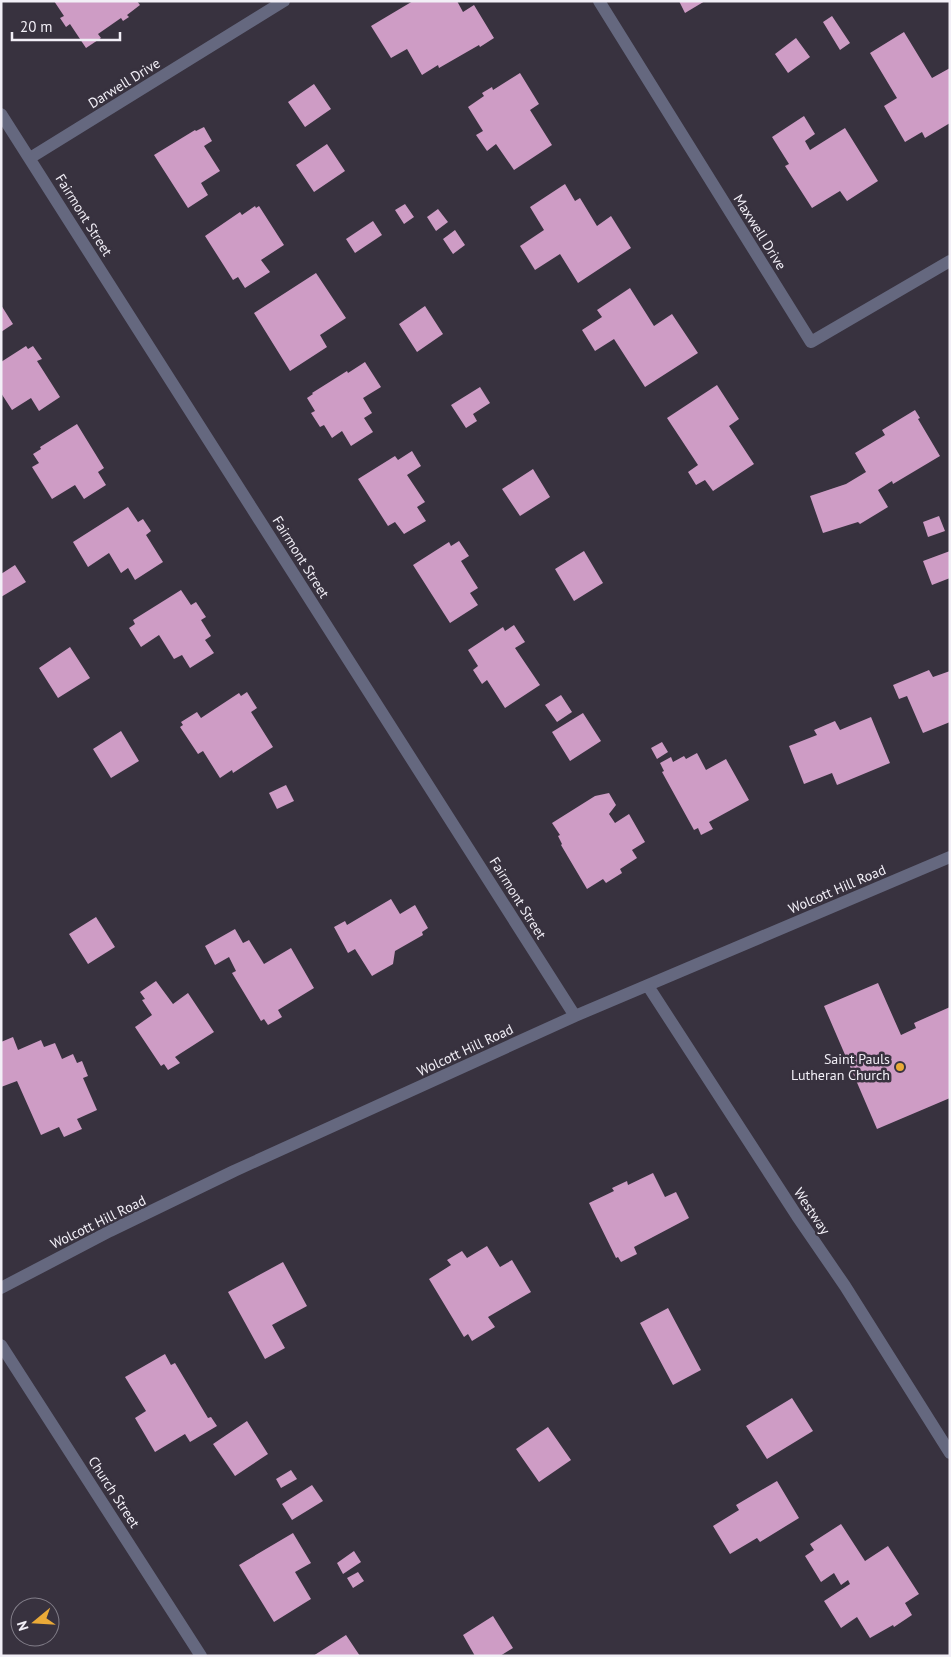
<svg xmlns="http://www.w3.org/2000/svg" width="951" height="1657" font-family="'PT Sans',sans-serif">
	<rect width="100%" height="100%" fill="#38323f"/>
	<path fill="#ce9cc5" d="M 54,1 L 137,1 L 140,5 L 127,15 L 129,17 L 123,21 L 121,18 L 98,34 L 101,38 L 86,48 L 70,24 L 66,27 L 60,18 L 64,16 Z
		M 413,1 L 457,1 L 463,12 L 474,5 L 494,38 L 480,47 L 479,45 L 439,68 L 438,65 L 422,75 L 407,49 L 391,58 L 371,26 Z
		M 679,1 L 705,1 L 685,13 Z
		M 832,16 L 850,43 L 840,50 L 823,22 Z
		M 904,32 L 932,78 L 950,68 L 950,123 L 925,138 L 922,132 L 905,142 L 884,106 L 897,98 L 870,53 Z
		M 796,38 L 810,57 L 788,73 L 775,54 Z
		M 520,73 L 539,104 L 530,110 L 552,145 L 514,170 L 496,144 L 487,151 L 476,135 L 483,131 L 468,107 L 484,96 L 482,93 L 492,87 L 493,90 Z
		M 314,84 L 331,109 L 305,127 L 288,102 Z
		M 804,116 L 815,134 L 805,141 L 810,150 L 845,128 L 878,181 L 847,201 L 840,191 L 812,208 L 785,166 L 789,164 L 772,137 Z
		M 204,127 L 212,141 L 204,146 L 220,171 L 201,183 L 208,195 L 188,208 L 154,155 L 195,130 L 196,131 Z
		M 327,144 L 345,171 L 314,192 L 296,165 Z
		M 565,184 L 575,201 L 580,198 L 597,226 L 611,216 L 631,248 L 578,283 L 560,254 L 535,270 L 520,246 L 544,230 L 530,207 Z
		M 405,204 L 414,217 L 404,224 L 395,210 Z
		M 255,206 L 256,208 L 259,206 L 284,245 L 261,260 L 270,272 L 245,288 L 238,277 L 233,280 L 205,236 L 240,212 L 242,215 Z
		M 438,209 L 448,222 L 436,231 L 427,217 Z
		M 373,221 L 382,235 L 355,253 L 346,239 Z
		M 455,230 L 465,245 L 453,254 L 443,239 Z
		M 316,273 L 346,318 L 320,335 L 327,347 L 290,371 L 254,313 Z
		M 630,288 L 654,326 L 672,314 L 698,353 L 645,387 L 614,339 L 595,351 L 582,330 L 602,317 L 597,310 Z
		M 1,305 L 13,324 L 1,332 Z
		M 425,306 L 443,334 L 417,352 L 399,324 Z
		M 26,346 L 28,349 L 33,346 L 42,359 L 37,361 L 60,397 L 39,411 L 31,398 L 12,410 L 1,393 L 1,362 Z
		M 365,362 L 381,387 L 363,398 L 372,413 L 364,418 L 373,432 L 351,446 L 342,431 L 332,438 L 324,425 L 320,427 L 311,413 L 315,411 L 307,398 L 313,394 L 312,393 L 347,371 L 348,373 Z
		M 717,385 L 739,419 L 729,426 L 754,464 L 713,491 L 705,480 L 696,485 L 688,472 L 698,465 L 667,418 Z
		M 480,387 L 490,403 L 473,414 L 477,421 L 466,428 L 451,405 Z
		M 915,410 L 920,418 L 918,419 L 940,456 L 893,484 L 892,481 L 878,490 L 888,507 L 860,524 L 858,522 L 823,533 L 810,496 L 846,484 L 866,472 L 855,453 L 885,435 L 882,430 Z
		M 77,424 L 104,468 L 98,472 L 106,485 L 84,499 L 75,485 L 52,499 L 32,467 L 39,463 L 33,454 L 41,449 L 40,447 Z
		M 412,451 L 421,466 L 407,475 L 425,502 L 417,507 L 426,521 L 404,534 L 395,522 L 388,526 L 358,479 L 395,456 L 398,460 Z
		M 533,469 L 550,497 L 520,516 L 502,489 Z
		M 128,507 L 138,522 L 143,519 L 151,531 L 146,535 L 163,562 L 135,580 L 128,568 L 121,573 L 109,553 L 88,567 L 73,542 Z
		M 939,516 L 945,531 L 928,537 L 923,522 Z
		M 459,541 L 469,556 L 461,561 L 478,588 L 470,593 L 478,605 L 450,623 L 413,565 L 449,542 L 451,546 Z
		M 584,551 L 603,583 L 574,601 L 555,569 Z
		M 950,551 L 950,578 L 932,585 L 923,561 Z
		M 15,565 L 26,582 L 1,597 L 1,574 Z
		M 181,590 L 191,605 L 196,602 L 206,617 L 201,620 L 211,636 L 205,640 L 214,653 L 190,668 L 182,655 L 174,659 L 159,635 L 141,647 L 129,628 L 135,624 L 133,620 Z
		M 514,625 L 525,642 L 515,648 L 540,685 L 505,708 L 487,680 L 482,684 L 473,670 L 478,666 L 468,650 L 503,627 L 505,631 Z
		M 70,647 L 90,678 L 58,698 L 39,668 Z
		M 929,670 L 933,677 L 950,671 L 950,722 L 923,733 L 907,696 L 899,699 L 893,685 Z
		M 247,692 L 257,708 L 251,712 L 273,747 L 233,773 L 232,770 L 220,778 L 203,751 L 198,754 L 180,727 L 183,725 L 181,722 L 197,712 L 201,718 L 239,693 L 241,696 Z
		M 561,695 L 572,712 L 557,722 L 545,705 Z
		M 583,713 L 601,741 L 570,761 L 552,732 Z
		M 871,717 L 890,763 L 837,785 L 832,773 L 804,784 L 789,746 L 817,735 L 814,730 L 835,721 L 840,730 Z
		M 121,731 L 139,761 L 111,778 L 93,749 Z
		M 662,742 L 668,752 L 657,759 L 651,748 Z
		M 697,753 L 706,770 L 726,759 L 749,800 L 709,822 L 713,829 L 701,835 L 698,828 L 694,830 L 662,772 L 664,771 L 660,763 L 671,757 L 673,762 L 684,756 L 686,759 Z
		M 286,785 L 294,801 L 277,809 L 269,793 Z
		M 609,793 L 616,805 L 609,814 L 615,823 L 629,814 L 645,842 L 632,850 L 637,858 L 620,869 L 622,873 L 606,883 L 603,879 L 587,889 L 561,845 L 562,844 L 558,836 L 560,835 L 552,823 L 595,796 Z
		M 391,899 L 400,914 L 415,905 L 428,928 L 422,932 L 423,935 L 395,951 L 393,964 L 372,976 L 355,949 L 348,953 L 334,927 L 345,921 L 347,925 Z
		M 96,917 L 115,947 L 88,964 L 69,934 Z
		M 235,929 L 243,943 L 249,940 L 264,964 L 291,948 L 314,988 L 278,1010 L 282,1017 L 268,1025 L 264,1019 L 261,1021 L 232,973 L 236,971 L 229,957 L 215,965 L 205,946 Z
		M 156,981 L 173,1004 L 188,993 L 214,1032 L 175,1057 L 180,1063 L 168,1070 L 164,1064 L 161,1066 L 135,1027 L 152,1015 L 142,1000 L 145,999 L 140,992 Z
		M 878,983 L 901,1035 L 916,1028 L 914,1023 L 950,1007 L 950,1098 L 877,1129 L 824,1006 Z
		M 13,1037 L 18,1050 L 41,1040 L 44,1047 L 55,1043 L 62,1059 L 73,1054 L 77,1063 L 82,1061 L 88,1076 L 83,1078 L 97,1110 L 77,1119 L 82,1129 L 64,1137 L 59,1127 L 41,1135 L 17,1081 L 1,1087 L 1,1042 Z
		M 653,1173 L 665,1197 L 676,1192 L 689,1218 L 634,1247 L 637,1254 L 621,1262 L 618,1257 L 616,1258 L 589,1203 L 614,1191 L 612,1188 L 627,1181 L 628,1185 Z
		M 487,1246 L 500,1267 L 512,1260 L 531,1292 L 488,1317 L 495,1327 L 472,1341 L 468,1334 L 464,1337 L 429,1279 L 451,1265 L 447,1260 L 462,1251 L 467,1258 Z
		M 283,1262 L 307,1306 L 272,1325 L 285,1348 L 265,1359 L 228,1292 Z
		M 668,1308 L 701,1370 L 673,1385 L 640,1323 Z
		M 165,1354 L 171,1365 L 175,1363 L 208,1418 L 211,1417 L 217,1426 L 190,1442 L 185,1434 L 155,1452 L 135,1418 L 146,1411 L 125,1377 Z
		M 792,1398 L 813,1431 L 767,1459 L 746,1426 Z
		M 247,1421 L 268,1454 L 235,1476 L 213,1444 Z
		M 548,1427 L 571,1460 L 539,1482 L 516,1449 Z
		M 291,1470 L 297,1479 L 281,1488 L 276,1479 Z
		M 777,1481 L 799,1518 L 760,1542 L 757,1538 L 730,1554 L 713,1526 L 739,1510 L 736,1505 Z
		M 312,1485 L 323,1501 L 292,1520 L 282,1504 Z
		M 841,1524 L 865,1561 L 888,1546 L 919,1594 L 905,1603 L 912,1615 L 894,1627 L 893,1625 L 870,1638 L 857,1617 L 841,1628 L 824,1601 L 850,1584 L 848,1580 L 841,1585 L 834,1573 L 821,1582 L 805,1556 L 814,1550 L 810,1544 Z
		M 293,1533 L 311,1563 L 295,1572 L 311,1599 L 274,1622 L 239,1565 Z
		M 354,1551 L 361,1562 L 343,1574 L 337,1563 Z
		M 358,1572 L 364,1581 L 353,1588 L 347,1578 Z
		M 493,1616 L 513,1648 L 500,1656 L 475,1656 L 463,1635 Z
		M 346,1635 L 360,1656 L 313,1656 Z"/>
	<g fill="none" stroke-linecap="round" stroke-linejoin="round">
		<path stroke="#65687f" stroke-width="12" d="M 599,1 L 811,342 L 950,261
			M 1,114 L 575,1016
			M 30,158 L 284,1
			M 648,986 L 797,1216 L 845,1286 L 950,1453
			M 1,1288 L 110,1231 L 234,1171 L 575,1016 L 950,857
			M 1,1345 L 201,1656"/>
	</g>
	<circle fill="#eaaa38" stroke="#38323f" stroke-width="2" cx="900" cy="1067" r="5"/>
	<g text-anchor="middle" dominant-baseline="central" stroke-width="5" stroke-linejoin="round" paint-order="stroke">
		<g font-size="14" fill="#f2eff7" stroke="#38323f">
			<text transform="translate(124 83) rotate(-32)">Darwell Drive</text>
			<text transform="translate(84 215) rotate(58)">Fairmont Street</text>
			<text transform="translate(760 232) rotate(58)">Maxwell Drive</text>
			<text transform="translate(301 557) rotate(58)">Fairmont Street</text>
			<text transform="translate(837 889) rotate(-23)">Wolcott Hill Road</text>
			<text transform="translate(518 898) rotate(58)">Fairmont Street</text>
			<text transform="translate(465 1050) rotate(-25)">Wolcott Hill Road</text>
			<text transform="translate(812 1211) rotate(56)">Westway</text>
			<text transform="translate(98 1222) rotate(-26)">Wolcott Hill Road</text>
			<text transform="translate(114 1492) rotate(57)">Church Street</text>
		</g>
		<g font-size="14" fill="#f2eff7" stroke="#38323f" text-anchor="end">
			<text x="890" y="1059">Saint Pauls<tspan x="890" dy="16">Lutheran Church</tspan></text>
		</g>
	</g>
	<rect width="951" height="1657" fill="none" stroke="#f2eff7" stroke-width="5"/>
	<g transform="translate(35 1622) rotate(252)"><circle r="24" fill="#38323f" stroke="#827e89"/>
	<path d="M0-4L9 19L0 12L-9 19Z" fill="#eaaa38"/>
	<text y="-8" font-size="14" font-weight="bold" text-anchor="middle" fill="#f2eff7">N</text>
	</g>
	<path d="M12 32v8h108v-8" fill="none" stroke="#f2eff7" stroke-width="2.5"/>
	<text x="20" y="32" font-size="15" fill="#f2eff7" stroke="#38323f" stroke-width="4" paint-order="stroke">20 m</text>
</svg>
